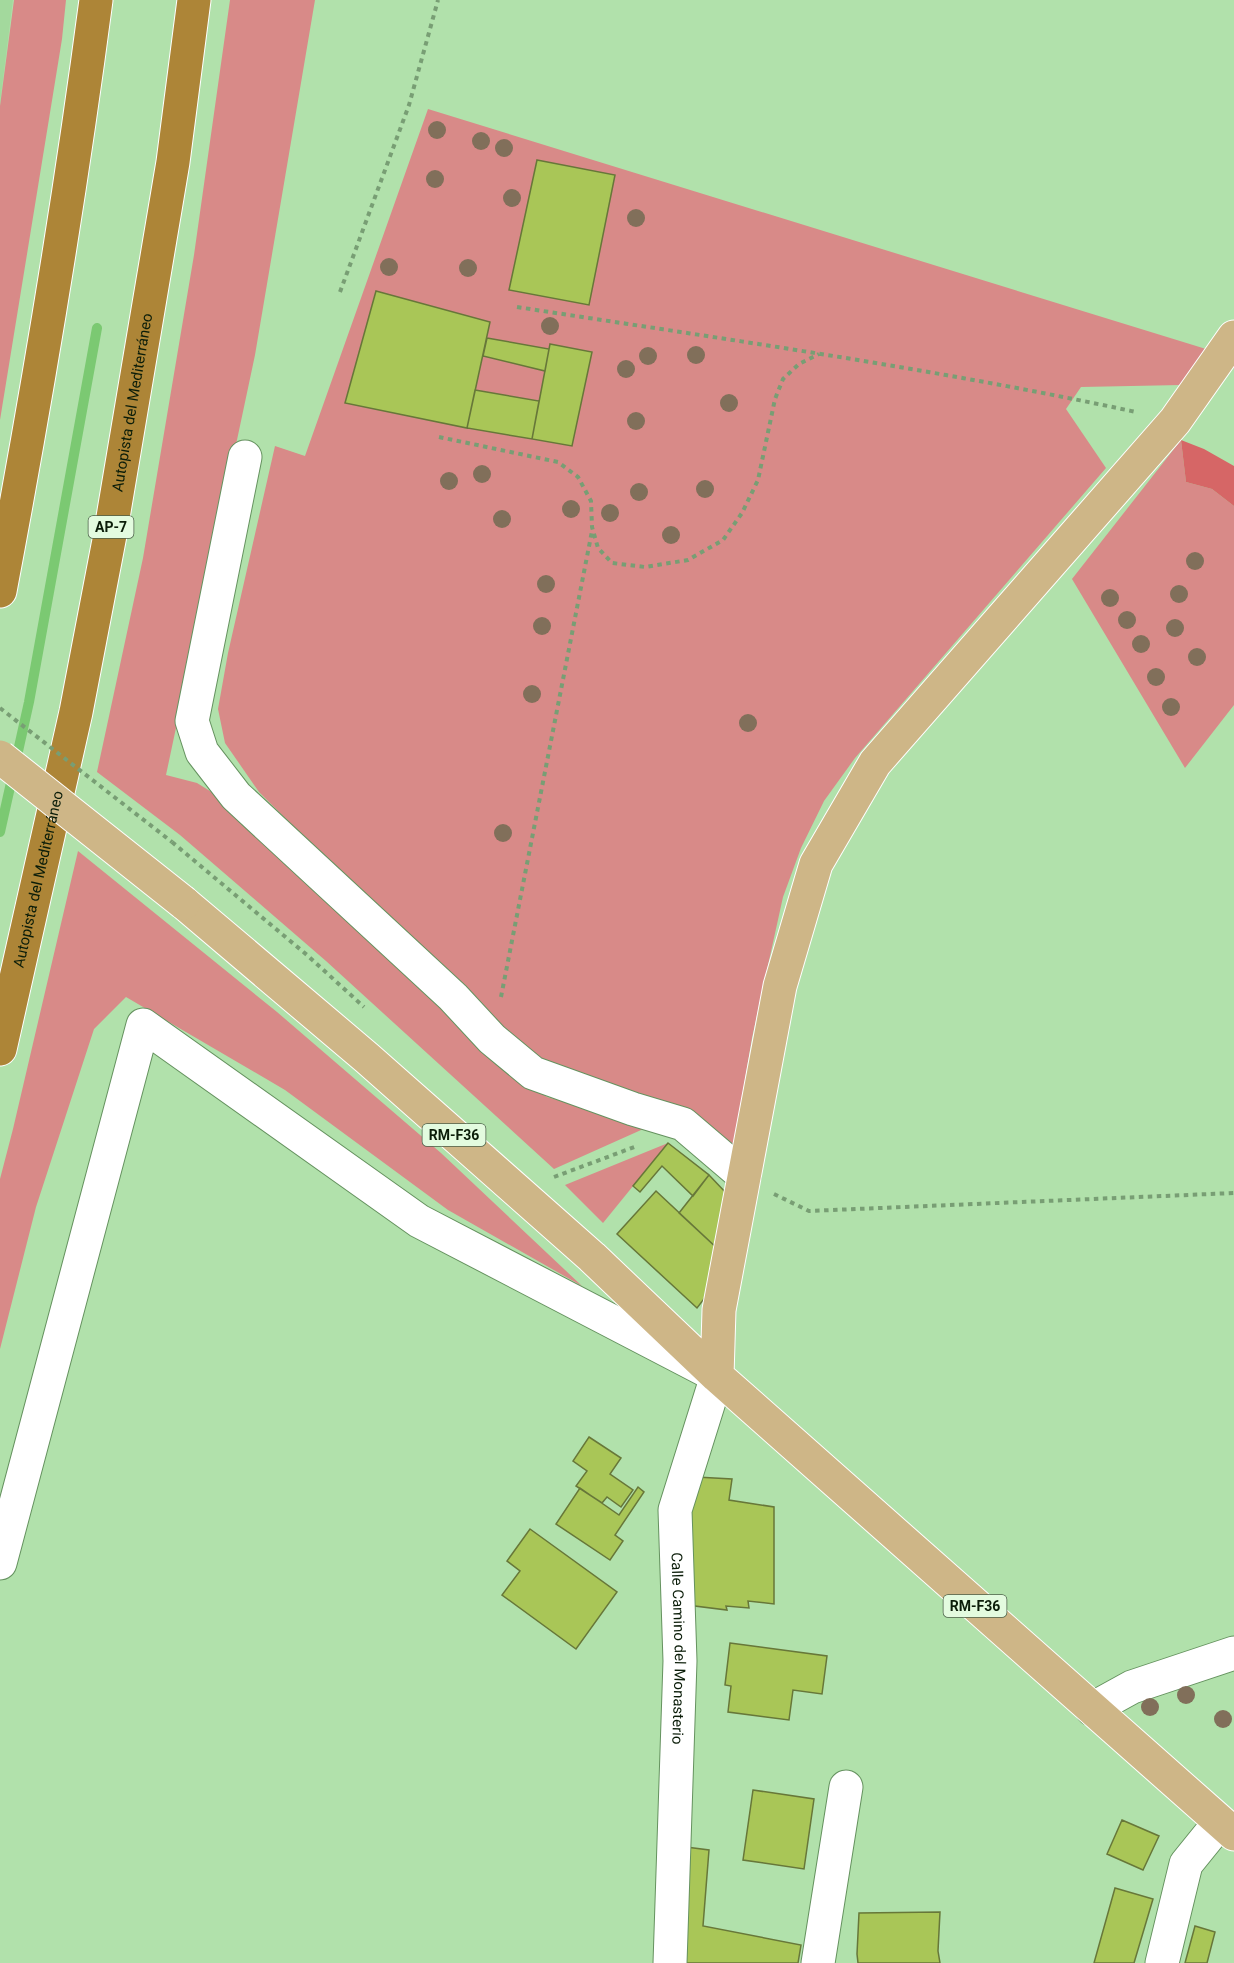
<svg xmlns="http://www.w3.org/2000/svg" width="1234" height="1963" font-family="Roboto,sans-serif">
	<rect width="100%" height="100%" fill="#b1e1ab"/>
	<path fill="#a3d99d" d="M 0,0 L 13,0 L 0,104 Z"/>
	<path fill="#d88a88" d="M 14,0 L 66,0 L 62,39 L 0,420 L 0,106 Z
		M 230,0 L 315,0 L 255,355 L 166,775 L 197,783 L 218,796 L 275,842 L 501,1067 L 547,1097 L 650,1126 L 554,1169 L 326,961 L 180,835 L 97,772 L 143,558 L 194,255 Z
		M 428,109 L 1206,349 L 1181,385 L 1081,387 L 1066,409 L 1106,468 L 855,758 L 824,801 L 801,848 L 783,897 L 752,1038 L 732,1156 L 693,1115 L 677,1105 L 638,1096 L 536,1058 L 333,866 L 259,792 L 225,743 L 218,709 L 228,653 L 275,446 L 305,456 Z
		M 1181,440 L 1186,482 L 1212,489 L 1234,506 L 1234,705 L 1185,768 L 1072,579 Z
		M 78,851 L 277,1012 L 441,1153 L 582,1286 L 448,1210 L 285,1090 L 126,997 L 94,1029 L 36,1207 L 0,1349 L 0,1179 L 13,1129 Z
		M 668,1143 L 603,1223 L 565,1185 Z"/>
	<path fill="#d66666" d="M 1181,440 L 1204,449 L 1234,466 L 1234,506 L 1212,489 L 1186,482 Z"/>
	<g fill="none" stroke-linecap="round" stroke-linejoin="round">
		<path stroke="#7bc972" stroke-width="10" d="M 0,832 L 29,702 L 97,328"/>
	</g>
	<path fill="#a9c657" stroke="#677739" stroke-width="1.5" d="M 537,160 L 615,175 L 589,305 L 509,290 Z
		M 376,291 L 490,322 L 467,428 L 345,403 Z
		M 487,338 L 549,349 L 545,371 L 483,356 Z
		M 550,344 L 592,352 L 572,446 L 532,439 Z
		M 475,390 L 539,401 L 532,439 L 467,428 Z
		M 668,1143 L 709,1175 L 693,1196 L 662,1166 L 640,1192 L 633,1186 Z
		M 709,1175 L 728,1195 L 719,1250 L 679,1213 Z
		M 656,1191 L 719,1250 L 711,1290 L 697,1308 L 617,1234 Z
		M 589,1437 L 621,1458 L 610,1474 L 633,1490 L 621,1507 L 607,1497 L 602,1503 L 576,1486 L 587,1471 L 573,1461 Z
		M 696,1477 L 732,1479 L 729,1500 L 774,1507 L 774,1604 L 748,1601 L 749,1608 L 726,1606 L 727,1610 L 687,1605 L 688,1498 Z
		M 638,1487 L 644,1492 L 615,1535 L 623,1541 L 610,1560 L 556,1524 L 580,1488 L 619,1515 Z
		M 530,1529 L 617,1592 L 576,1649 L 502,1595 L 520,1571 L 507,1561 Z
		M 730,1643 L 827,1656 L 822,1694 L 793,1690 L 789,1720 L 728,1712 L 731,1686 L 725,1685 Z
		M 753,1790 L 814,1799 L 804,1869 L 743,1860 Z
		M 1122,1820 L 1159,1836 L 1143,1870 L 1107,1854 Z
		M 686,1847 L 709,1850 L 703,1926 L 801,1945 L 798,1963 L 678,1963 Z
		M 1115,1888 L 1153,1899 L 1134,1963 L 1094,1963 Z
		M 940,1912 L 938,1951 L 940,1963 L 858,1963 L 857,1954 L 859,1913 Z
		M 1195,1926 L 1215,1932 L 1207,1963 L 1185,1963 Z"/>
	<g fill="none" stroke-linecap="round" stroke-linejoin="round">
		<g stroke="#65925f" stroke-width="35">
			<g id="minor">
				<path d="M 245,457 L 192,721 L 202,752 L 236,796 L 453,997 L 492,1039 L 533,1073 L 633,1109 L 683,1124 L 744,1176"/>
				<path id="s1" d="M 0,1563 L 143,1025 L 419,1221 L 717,1376 L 675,1510 L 680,1661 L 670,1963"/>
				<path d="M 1092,1709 L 1132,1687 L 1234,1653"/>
				<path d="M 818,1963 L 846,1787"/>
				<path d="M 1162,1963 L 1186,1864 L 1220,1822"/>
			</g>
		</g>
		<g stroke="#fff" stroke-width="35">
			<path id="major" d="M 184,903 L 367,1058 L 592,1257 L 717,1376 L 1234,1834
				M 717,1376 L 719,1310 L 780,986 L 816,864 L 875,763 L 1175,421 L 1234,337"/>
		</g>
		<g stroke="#fff" stroke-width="35">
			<g id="highway">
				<path d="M 0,591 C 37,395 70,198 96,0"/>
				<path id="s2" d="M 0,1049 L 76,712 L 110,535 L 173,162 L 194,0"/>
			</g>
		</g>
		<path stroke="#789e74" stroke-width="4" stroke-dasharray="4.5 4.5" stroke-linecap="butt" d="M 340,292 L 409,105 L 438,0
			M 517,307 C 724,339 931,368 1136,412
			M 439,437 L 558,462 L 578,477 L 591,501 L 592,527 L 598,548 L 612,563 L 645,567 L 688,560 L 723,540 L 742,513 L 758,480 L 775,399 L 783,379 L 799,364 L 819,354
			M 172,842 L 307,955 L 364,1007
			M 501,997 L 592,531
			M 554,1177 L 637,1146
			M 774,1194 L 809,1211 L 1234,1193"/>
		<use href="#minor" stroke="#fff" stroke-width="33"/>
		<use href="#major" stroke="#ceb687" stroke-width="33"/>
		<use href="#highway" stroke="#ad8537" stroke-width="33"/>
		<g stroke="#fff" stroke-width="35" stroke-linecap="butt">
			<path id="major-bridge" d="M 0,757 L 184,903"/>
		</g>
		<path stroke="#789e74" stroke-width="4" stroke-dasharray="4.5 4.5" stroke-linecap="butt" d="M 0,708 L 172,842"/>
		<use href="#major-bridge" stroke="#ceb687" stroke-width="33"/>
	</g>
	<g fill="#816f5a">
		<circle cx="437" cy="130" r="9"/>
		<circle cx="481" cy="141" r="9"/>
		<circle cx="504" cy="148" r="9"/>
		<circle cx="435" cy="179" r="9"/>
		<circle cx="512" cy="198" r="9"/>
		<circle cx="636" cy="218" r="9"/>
		<circle cx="389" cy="267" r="9"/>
		<circle cx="468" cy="268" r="9"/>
		<circle cx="550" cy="326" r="9"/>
		<circle cx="696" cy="355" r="9"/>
		<circle cx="648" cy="356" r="9"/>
		<circle cx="626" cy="369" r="9"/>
		<circle cx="729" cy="403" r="9"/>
		<circle cx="636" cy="421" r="9"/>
		<circle cx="482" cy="474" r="9"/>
		<circle cx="449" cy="481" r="9"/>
		<circle cx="705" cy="489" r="9"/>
		<circle cx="639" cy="492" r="9"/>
		<circle cx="571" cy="509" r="9"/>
		<circle cx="610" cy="513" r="9"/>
		<circle cx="502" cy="519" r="9"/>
		<circle cx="671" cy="535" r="9"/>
		<circle cx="1195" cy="561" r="9"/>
		<circle cx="546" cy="584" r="9"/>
		<circle cx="1179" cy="594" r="9"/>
		<circle cx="1110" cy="598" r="9"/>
		<circle cx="1127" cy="620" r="9"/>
		<circle cx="542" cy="626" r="9"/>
		<circle cx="1175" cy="628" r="9"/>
		<circle cx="1141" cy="644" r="9"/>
		<circle cx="1197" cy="657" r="9"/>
		<circle cx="1156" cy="677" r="9"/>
		<circle cx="532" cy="694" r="9"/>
		<circle cx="1171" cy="707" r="9"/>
		<circle cx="748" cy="723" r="9"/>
		<circle cx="503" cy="833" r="9"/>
		<circle cx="1186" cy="1695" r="9"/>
		<circle cx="1150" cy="1707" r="9"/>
		<circle cx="1223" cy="1719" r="9"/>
	</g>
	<g text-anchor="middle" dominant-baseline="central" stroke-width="4.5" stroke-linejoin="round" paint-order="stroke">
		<g fill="#e3fbdf" stroke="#4c6049" stroke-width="1.5">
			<rect x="88.5" y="516" width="45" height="22" rx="4.5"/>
			<rect x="422.5" y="1124" width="63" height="22" rx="4.5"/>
			<rect x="943.5" y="1595" width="63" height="22" rx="4.5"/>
		</g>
		<g font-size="14" font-weight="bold" fill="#0b1d09">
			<text x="111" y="527">AP-7</text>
			<text x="454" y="1135">RM-F36</text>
			<text x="975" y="1606">RM-F36</text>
		</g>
		<g font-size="15" fill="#0b1d09" stroke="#e3fbdf">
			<text stroke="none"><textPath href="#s2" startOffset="660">Autopista del Mediterráneo</textPath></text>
			<text stroke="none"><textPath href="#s2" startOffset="174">Autopista del Mediterráneo</textPath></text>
			<text stroke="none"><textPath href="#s1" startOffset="1510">Calle Camino del Monasterio</textPath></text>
		</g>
	</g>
</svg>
